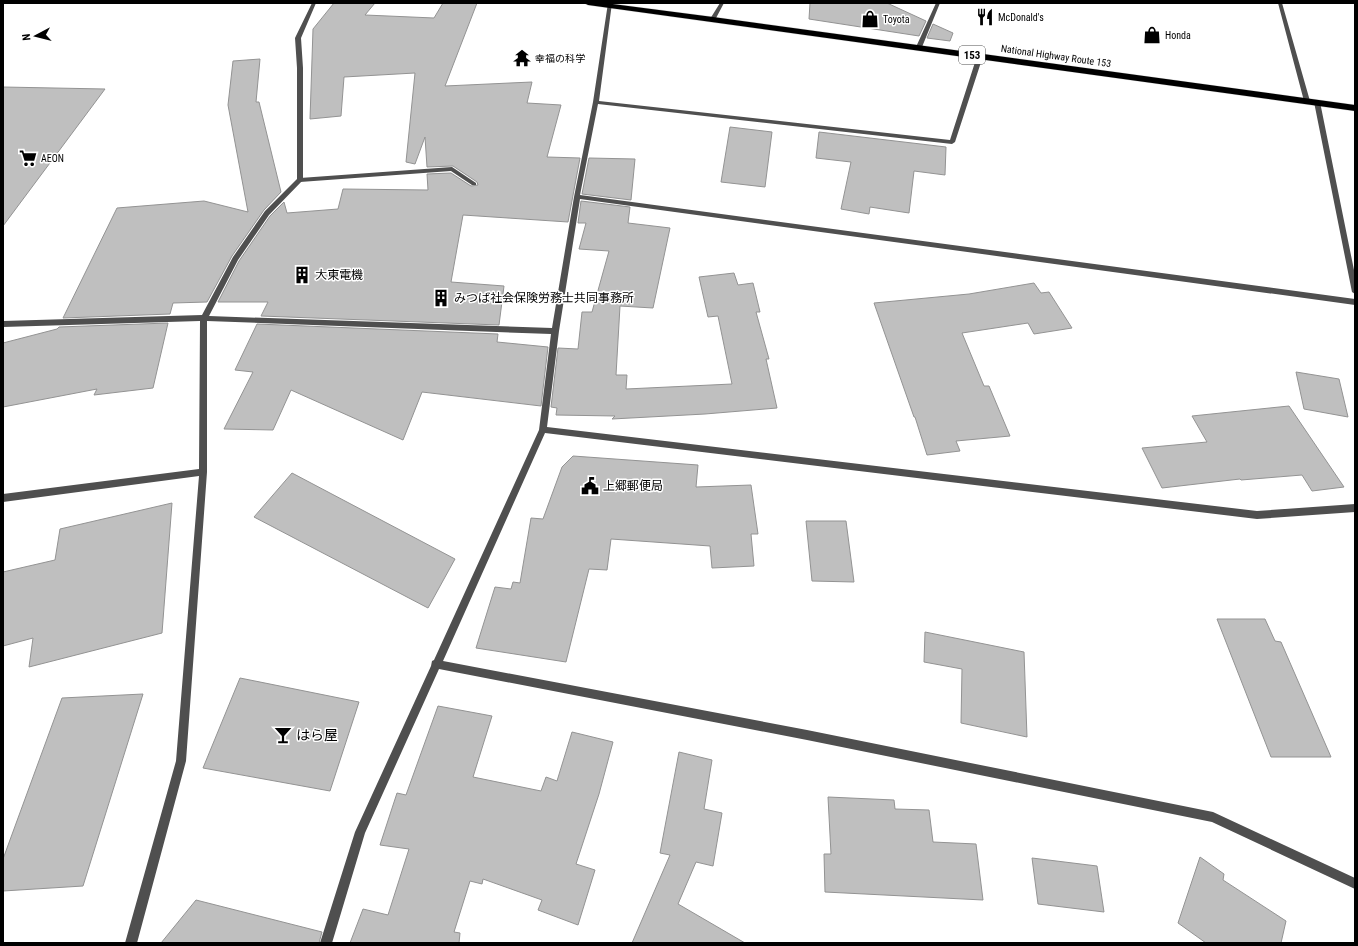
<svg xmlns="http://www.w3.org/2000/svg" width="1358" height="946" font-family="'Roboto Condensed','Noto Sans JP',sans-serif">
	<rect width="100%" height="100%" fill="#fff"/>
	<path fill="#bfbfbf" stroke="#939393" d="M 334,3 L 375,3 L 365,15 L 434,18 L 443,3 L 477,3 L 445,86 L 532,82 L 527,103 L 561,105 L 547,157 L 580,158 L 568,222 L 463,215 L 451,282 L 504,286 L 499,325 L 261,316 L 268,302 L 218,302 L 239,261 L 270,216 L 284,202 L 287,213 L 338,209 L 343,189 L 428,190 L 427,174 L 451,173 L 471,186 L 478,185 L 477,182 L 453,166 L 427,167 L 425,137 L 415,164 L 406,162 L 415,73 L 344,77 L 341,116 L 310,119 L 313,29 Z
		M 810,3 L 887,3 L 926,21 L 919,36 L 809,19 Z
		M 933,24 L 953,33 L 950,41 L 927,38 Z
		M 260,59 L 256,102 L 259,102 L 281,192 L 264,210 L 232,256 L 207,302 L 173,303 L 170,314 L 63,318 L 117,208 L 204,201 L 248,212 L 228,105 L 233,61 Z
		M 3,87 L 105,89 L 3,226 Z
		M 730,127 L 772,132 L 765,187 L 721,182 Z
		M 819,132 L 946,147 L 945,175 L 914,171 L 909,213 L 870,207 L 869,214 L 841,209 L 851,162 L 816,158 Z
		M 589,158 L 635,159 L 631,200 L 582,194 Z
		M 581,201 L 630,207 L 628,223 L 670,228 L 653,308 L 620,306 L 616,375 L 627,375 L 626,389 L 732,384 L 718,316 L 708,317 L 699,277 L 734,273 L 738,285 L 753,283 L 760,312 L 756,312 L 769,359 L 766,359 L 777,408 L 705,414 L 612,419 L 615,416 L 556,415 L 557,408 L 551,407 L 558,348 L 578,349 L 582,312 L 592,312 L 609,251 L 579,249 L 586,223 L 578,223 Z
		M 1034,283 L 1041,293 L 1049,292 L 1072,328 L 1034,334 L 1028,323 L 962,333 L 984,386 L 989,386 L 1010,436 L 956,441 L 960,451 L 927,455 L 915,417 L 914,417 L 874,303 L 969,294 Z
		M 168,323 L 153,388 L 94,395 L 97,389 L 3,407 L 3,343 L 57,329 L 59,327 Z
		M 257,324 L 498,334 L 497,342 L 548,347 L 541,406 L 422,392 L 403,440 L 291,390 L 273,430 L 224,429 L 253,372 L 235,370 Z
		M 1296,372 L 1339,379 L 1348,417 L 1304,409 Z
		M 1289,406 L 1344,487 L 1312,491 L 1302,475 L 1241,480 L 1240,479 L 1162,488 L 1142,448 L 1207,442 L 1192,416 Z
		M 573,456 L 698,465 L 696,487 L 751,485 L 758,534 L 751,534 L 754,566 L 712,568 L 710,546 L 611,539 L 607,570 L 589,569 L 566,662 L 476,648 L 495,587 L 511,589 L 513,582 L 520,583 L 531,518 L 543,519 L 562,467 Z
		M 292,473 L 455,559 L 428,608 L 254,517 Z
		M 172,503 L 162,633 L 29,667 L 33,638 L 3,646 L 3,572 L 55,560 L 60,529 Z
		M 806,521 L 846,521 L 854,582 L 812,581 Z
		M 1217,619 L 1265,619 L 1275,641 L 1281,642 L 1331,757 L 1271,757 Z
		M 925,632 L 1024,652 L 1027,737 L 961,723 L 962,669 L 924,662 Z
		M 240,678 L 359,702 L 330,791 L 203,768 Z
		M 143,694 L 83,886 L 3,891 L 3,859 L 62,698 Z
		M 438,706 L 492,716 L 473,777 L 541,791 L 546,777 L 557,781 L 572,732 L 613,742 L 599,794 L 576,864 L 595,870 L 578,925 L 538,910 L 542,900 L 483,879 L 482,884 L 470,881 L 454,932 L 460,933 L 459,943 L 350,943 L 363,909 L 388,915 L 409,849 L 380,845 L 397,793 L 406,795 Z
		M 679,752 L 712,760 L 704,809 L 722,813 L 713,866 L 696,862 L 678,904 L 745,943 L 632,943 L 670,855 L 660,853 Z
		M 828,797 L 894,800 L 895,809 L 929,810 L 933,842 L 976,844 L 983,900 L 825,892 L 824,854 L 831,854 Z
		M 1200,857 L 1224,874 L 1223,880 L 1286,921 L 1281,943 L 1206,943 L 1178,923 Z
		M 1032,858 L 1097,866 L 1104,912 L 1038,904 Z
		M 196,900 L 322,932 L 319,943 L 161,943 Z"/>
	<g fill="none" stroke-linecap="round" stroke-linejoin="round">
		<g stroke="#dbdbdb" stroke-width="1">
			<path id="highway" d="M 584,3 L 605,3 L 713,17 L 1355,105 L 1355,111 L 588,5 Z"/>
		</g>
		<path fill="#4f4f4f" fill-rule="evenodd" d="M 720,3 L 724,3 L 715,20 L 711,20 L 710,19 Z
			M 452,167 L 476,183 L 476,185 L 472,185 L 451,171 L 300,182 L 297,180 L 300,178 Z"/>
		<path fill="#4f4f4f" fill-rule="evenodd" d="M 312,3 L 316,3 L 301,38 L 303,68 L 303,180 L 269,215 L 238,260 L 209,316 L 552,328 L 574,197 L 593,102 L 608,3 L 612,3 L 599,101 L 950,140 L 977,56 L 980,54 L 983,56 L 955,142 L 952,144 L 598,104 L 580,195 L 1355,299 L 1355,305 L 580,199 L 559,331 L 547,427 L 1257,511 L 1355,504 L 1355,512 L 1257,519 L 545,433 L 443,661 L 807,730 L 1213,812 L 1355,878 L 1355,889 L 1212,822 L 807,740 L 439,669 L 365,833 L 332,943 L 320,943 L 355,832 L 431,666 L 432,661 L 434,660 L 539,430 L 551,334 L 207,321 L 207,472 L 186,761 L 137,943 L 125,943 L 176,761 L 199,476 L 3,502 L 3,494 L 199,469 L 200,321 L 3,327 L 3,321 L 202,315 L 233,257 L 265,211 L 297,179 L 297,68 L 295,38 Z
			M 936,3 L 940,3 L 922,47 L 917,48 L 916,47 Z
			M 1278,3 L 1282,3 L 1310,101 L 1309,102 L 1304,101 Z
			M 1317,100 L 1320,102 L 1355,275 L 1355,294 L 1352,292 L 1314,102 Z"/>
		<use href="#highway" fill="#000" fill-rule="evenodd"/>
	</g>
	<defs>
		<g id="restaurant-bare" transform="scale(1.38)"><path d="M-5-6h1v4h1v-4h1v4h1v-4h1v5L-1.5 .5V6h-2V.5L-5-1ZM5-6V6H3V1.5H1.5Q1.5-4 5-6Z" fill="#000" stroke="#fff" stroke-width="2.5" paint-order="stroke"/></g>
		<g id="shop-bare" transform="scale(1.38)"><path d="M-5-2.5h2.3a2.7 3.5 0 0 1 5.4 0H5L5.5 6h-11ZM-1.5-2.5h3a1.5 2.3 0 0 0-3 0Z" fill="#000" stroke="#fff" stroke-width="2.5" paint-order="stroke"/></g>
		<g id="temple-bare" transform="scale(1.38)"><path d="M0-6L5-2H3V0L6.5 2.5H4V6H1.5V3h-3V6H-4V2.5H-6.5L-3 0V-2H-5Z" fill="#000" stroke="#fff" stroke-width="2.5" paint-order="stroke"/></g>
		<g id="supermarket-bare" transform="scale(1.38)"><path d="M-6-5.5h2.5l.6 2H6L4.5 2H-2.5L-4.4-4H-6ZM-1.5 3.2a1.3 1.3 0 1 0 .1 0ZM3 3.2a1.3 1.3 0 1 0 .1 0Z" fill="#000" stroke="#fff" stroke-width="2.5" paint-order="stroke"/></g>
		<g id="building-bare" transform="scale(1.38)"><path d="M-4-6H4V6H1V3H-1V6H-4ZM-2.5-4.3h1.7v1.8h-1.7ZM.8-4.3h1.7v1.8H.8ZM-2.5-1h1.7V.8h-1.7ZM.8-1h1.7V.8H.8Z" fill="#000" stroke="#fff" stroke-width="2.5" paint-order="stroke"/></g>
		<g id="civic-bare" transform="scale(1.38)"><path d="M-.6-6.5H3V-4.5H.6V-3L4-1V1h2V6H-6V1h2V-1L-.6-3ZM-1.2 2.5V6h2.4V2.5Z" fill="#000" stroke="#fff" stroke-width="2.5" paint-order="stroke"/></g>
		<g id="bar-bare" transform="scale(1.38)"><path d="M-6-5H6L.8 .8V4.5H3.5V6h-7V4.5H-.8V.8Z" fill="#000" stroke="#fff" stroke-width="2.5" paint-order="stroke"/></g>
	</defs>
	<g fill-rule="evenodd">
		<use href="#restaurant-bare" x="985" y="17"/>
		<use href="#shop-bare" x="870" y="19"/>
		<use href="#shop-bare" x="1152" y="35"/>
		<use href="#temple-bare" x="522" y="58"/>
		<use href="#supermarket-bare" x="28" y="158"/>
		<use href="#building-bare" x="302" y="275"/>
		<use href="#building-bare" x="441" y="298"/>
		<use href="#civic-bare" x="590" y="486"/>
		<use href="#bar-bare" x="283" y="735"/>
	</g>
	<g text-anchor="middle" dominant-baseline="central" stroke-width="3" stroke-linejoin="round" paint-order="stroke">
		<g font-size="10" fill="#000" stroke="#fff" text-anchor="start">
			<text x="998" y="17">McDonald's</text>
			<text x="883" y="19">Toyota</text>
			<text x="1165" y="35">Honda</text>
			<text x="535" y="58">幸福の科学</text>
			<text x="41" y="158">AEON</text>
		</g>
		<g font-size="10" fill="#000" stroke="#fff">
			<text transform="translate(1056 56) rotate(8)">National Highway Route 153</text>
		</g>
		<rect fill="#fff" stroke="#4c4c4c" stroke-width="1" x="959" y="46" width="26" height="18" rx="3"/>
		<g font-size="11" font-weight="bold" fill="#000">
			<text x="972" y="55">153</text>
		</g>
		<g font-size="12" fill="#000" stroke="#fff" text-anchor="start">
			<text x="315" y="275">大東電機</text>
			<text x="454" y="298">みつば社会保険労務士共同事務所</text>
			<text x="603" y="486">上郷郵便局</text>
		</g>
		<g font-size="14" fill="#000" stroke="#fff" text-anchor="start">
			<text x="296" y="735">はら屋</text>
		</g>
	</g>
	<rect width="1358" height="946" fill="none" stroke="#000000" stroke-width="8"/>
	<g transform="translate(36 36) rotate(263)" stroke="#ffffff" stroke-width="3" paint-order="stroke">
	<path d="M0-3L7 15L0 10L-7 15Z" fill="#000000"/>
	<text y="-6" font-size="11" font-weight="bold" text-anchor="middle" fill="#000000">N</text>
	</g>
</svg>
